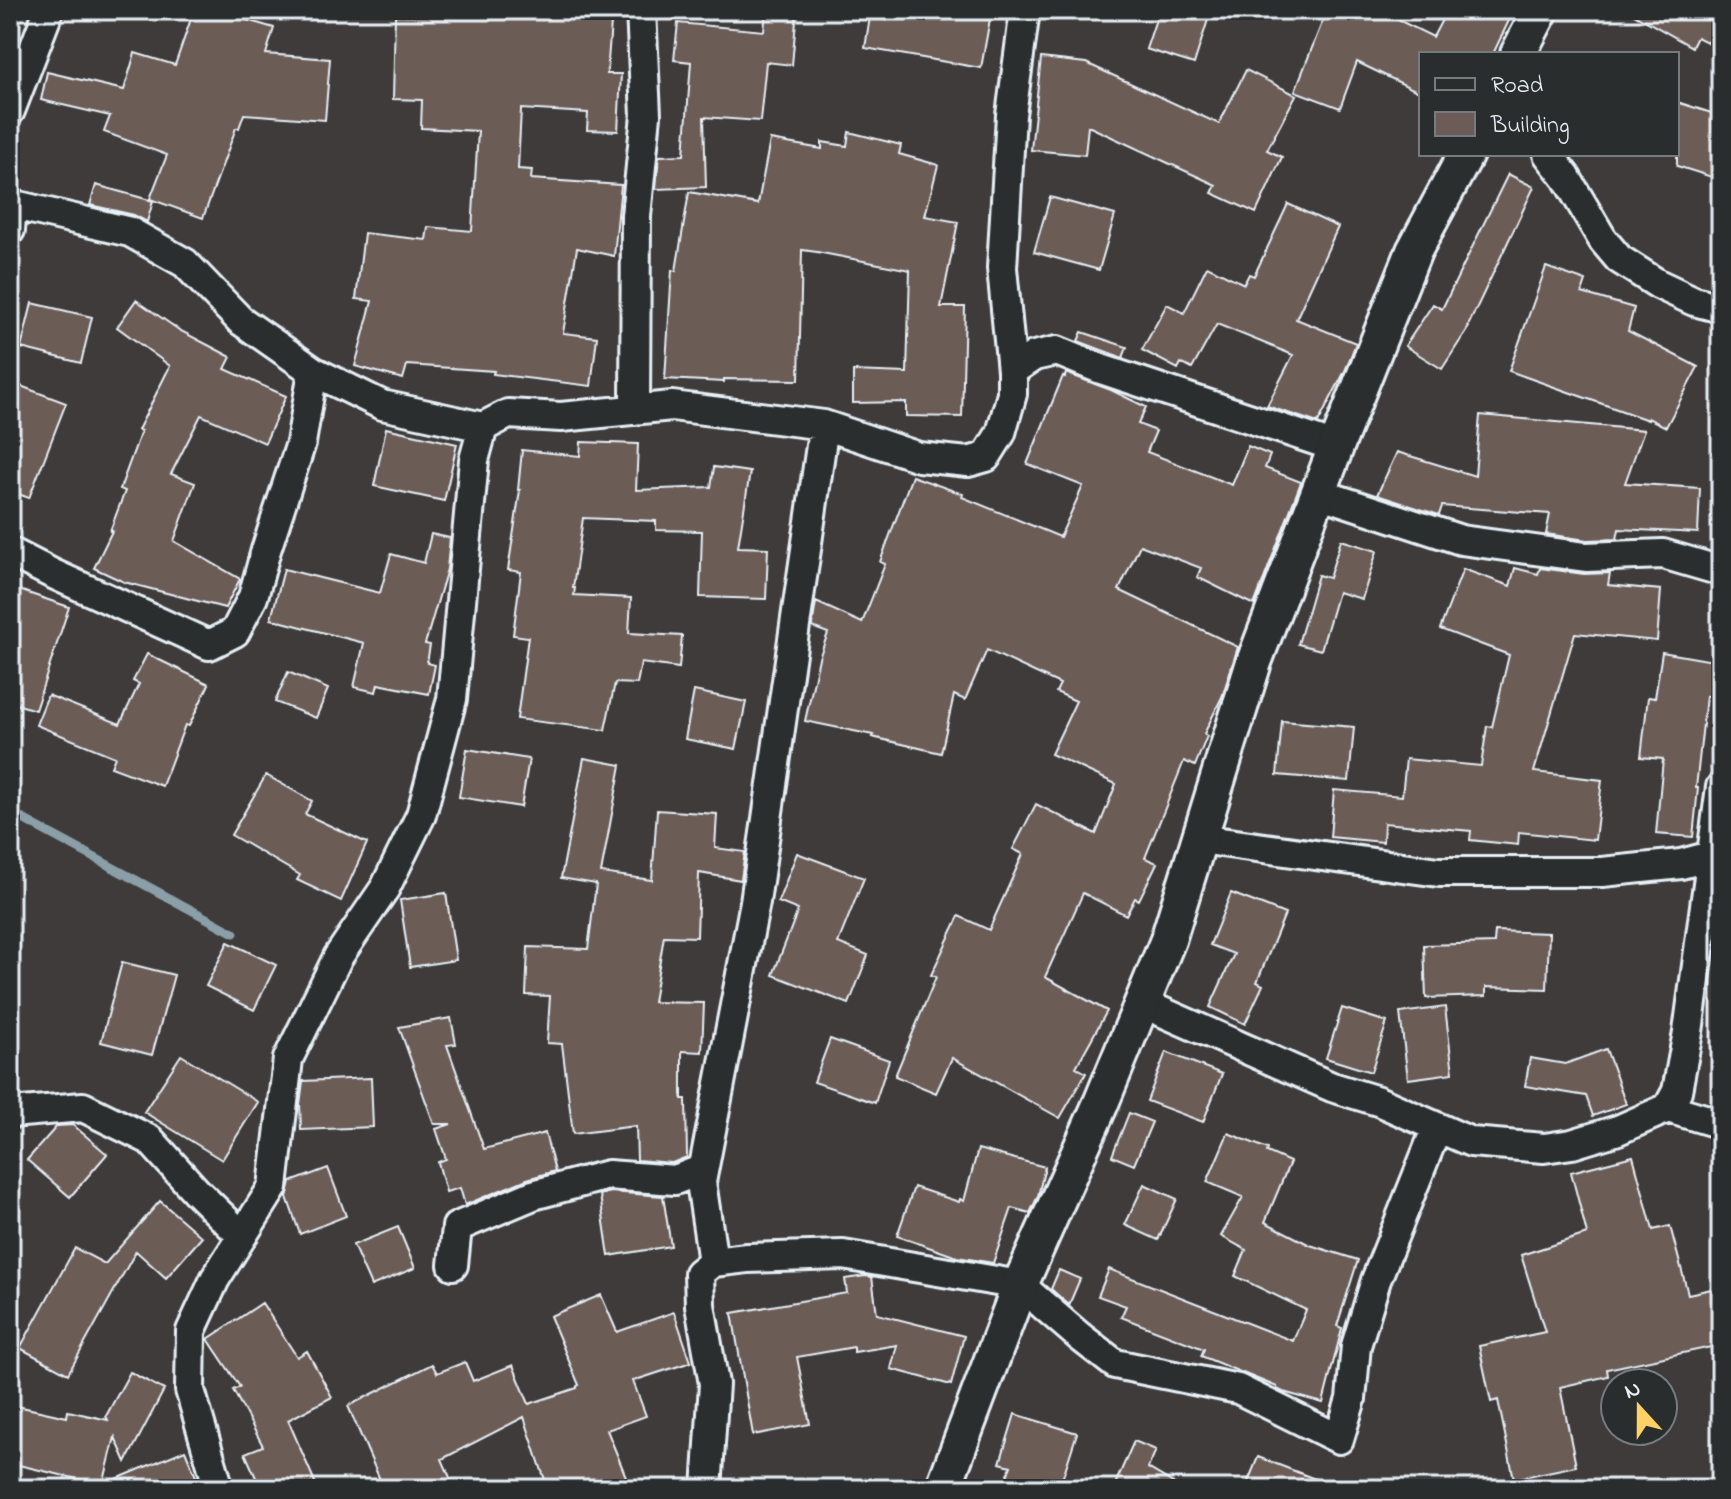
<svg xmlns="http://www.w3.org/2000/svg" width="1731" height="1499" font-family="'Indie Flower',sans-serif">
	<rect width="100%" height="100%" fill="#3e3b3a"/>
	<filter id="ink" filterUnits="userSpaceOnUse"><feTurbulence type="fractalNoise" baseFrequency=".0125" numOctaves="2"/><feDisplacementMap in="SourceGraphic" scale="16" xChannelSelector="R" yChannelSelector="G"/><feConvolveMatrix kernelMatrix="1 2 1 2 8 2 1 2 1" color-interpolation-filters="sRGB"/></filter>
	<g filter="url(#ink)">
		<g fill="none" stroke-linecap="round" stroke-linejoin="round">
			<path stroke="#8b9fa8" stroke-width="9" d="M 10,812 L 234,933"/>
		</g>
		<path fill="#6c5b56" stroke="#e8f1f8" stroke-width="2" d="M 194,10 L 213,10 L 274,28 L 266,54 L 330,59 L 325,120 L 244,114 L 239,128 L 236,128 L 203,218 L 150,199 L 167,155 L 104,132 L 110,116 L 41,100 L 47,72 L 124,90 L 135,53 L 175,65 Z
			M 464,10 L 612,10 L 607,74 L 621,74 L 618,131 L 587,130 L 588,113 L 521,109 L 518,169 L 532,170 L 531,179 L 621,185 L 614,256 L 577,248 L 563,333 L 597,337 L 591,386 L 493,374 L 494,371 L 407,365 L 403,379 L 355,366 L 372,301 L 356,299 L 364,233 L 426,240 L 428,227 L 472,231 L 478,131 L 421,128 L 422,100 L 393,99 L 395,15 L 463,17 Z
			M 766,10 L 797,10 L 792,65 L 766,62 L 760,121 L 704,117 L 706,187 L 656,189 L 659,156 L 684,155 L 691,62 L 674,60 L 678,23 L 764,31 Z
			M 871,10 L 939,10 L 990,19 L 981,68 L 865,48 Z
			M 1159,10 L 1211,10 L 1194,64 L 1146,49 Z
			M 1327,10 L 1378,10 L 1433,37 L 1447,10 L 1514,10 L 1493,54 L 1421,54 L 1421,93 L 1357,62 L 1340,108 L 1295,91 Z
			M 1627,10 L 1721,10 L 1721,49 L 1697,37 L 1692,47 Z
			M 1041,58 L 1086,63 L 1219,124 L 1246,70 L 1296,95 L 1267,150 L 1282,157 L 1256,213 L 1212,193 L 1216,185 L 1088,126 L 1085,155 L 1031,150 Z
			M 1677,102 L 1721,116 L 1721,180 L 1677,166 Z
			M 849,132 L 901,145 L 899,154 L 938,165 L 925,216 L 958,222 L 941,307 L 965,307 L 962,417 L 906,416 L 906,402 L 853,403 L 853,371 L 907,373 L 910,270 L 817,252 L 802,250 L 799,380 L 724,379 L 724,382 L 665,379 L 672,270 L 676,271 L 689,192 L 758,204 L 770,140 L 822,149 L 822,142 L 847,146 Z
			M 1508,174 L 1534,187 L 1468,326 L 1469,327 L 1442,369 L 1405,346 L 1433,304 L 1442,309 Z
			M 96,185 L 153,201 L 147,222 L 134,215 L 90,205 Z
			M 1050,197 L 1115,215 L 1099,270 L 1034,252 Z
			M 1288,204 L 1338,227 L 1296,319 L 1356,343 L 1345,371 L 1318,423 L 1267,406 L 1293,355 L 1217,324 L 1192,369 L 1181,363 L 1178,369 L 1142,350 L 1167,304 L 1184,313 L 1207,266 L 1244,284 L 1249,274 L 1254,276 Z
			M 1546,267 L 1586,281 L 1582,293 L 1634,308 L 1628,331 L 1698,367 L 1666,427 L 1648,418 L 1648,420 L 1509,371 Z
			M 136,300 L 179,330 L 231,357 L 225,369 L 286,396 L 265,443 L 201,415 L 171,474 L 195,483 L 174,541 L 240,579 L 225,608 L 124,582 L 94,568 L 112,531 L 110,531 L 125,491 L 120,489 L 141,431 L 138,430 L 170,366 L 117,327 Z
			M 32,303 L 92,317 L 81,363 L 21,348 Z
			M 1082,332 L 1127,347 L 1123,358 L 1078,341 Z
			M 1066,373 L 1111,390 L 1146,407 L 1138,424 L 1156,431 L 1147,452 L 1232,485 L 1248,446 L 1270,455 L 1265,468 L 1301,482 L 1254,605 L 1197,577 L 1201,568 L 1140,545 L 1119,590 L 1238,647 L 1222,697 L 1204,734 L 1207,736 L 1195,766 L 1184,761 L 1145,858 L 1157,863 L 1139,900 L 1135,898 L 1126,915 L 1083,893 L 1045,977 L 1107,1011 L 1076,1067 L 1086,1073 L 1060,1118 L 952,1058 L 936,1093 L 895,1076 L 936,977 L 931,975 L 959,916 L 989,930 L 1023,854 L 1013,849 L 1036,804 L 1096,834 L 1116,784 L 1051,754 L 1076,701 L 1056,692 L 1060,684 L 987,650 L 965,700 L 954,695 L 941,753 L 872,737 L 873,735 L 805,721 L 819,658 L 828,633 L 812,627 L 816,602 L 862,623 L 885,564 L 880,562 L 912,476 L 963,494 L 962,497 L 1060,537 L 1083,486 L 1027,464 L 1063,376 L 1065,377 Z
			M 10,382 L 66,403 L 29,498 L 10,491 Z
			M 1480,415 L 1644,430 L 1625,483 L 1700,488 L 1698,533 L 1619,529 L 1617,539 L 1587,540 L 1546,534 L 1550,514 L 1442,506 L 1439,515 L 1377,495 L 1397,452 L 1475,476 Z
			M 386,428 L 457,444 L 444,501 L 374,486 Z
			M 581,442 L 638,444 L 636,490 L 711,487 L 714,467 L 750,472 L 738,547 L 768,548 L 766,599 L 700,597 L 702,531 L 656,530 L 656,521 L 583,518 L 573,588 L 575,588 L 574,595 L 631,598 L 629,633 L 682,636 L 679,668 L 641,663 L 637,684 L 615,683 L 605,730 L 517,719 L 528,637 L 513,635 L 521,572 L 508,570 L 520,490 L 518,490 L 522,450 L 580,456 Z
			M 431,534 L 450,538 L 447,569 L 425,644 L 430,645 L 427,663 L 435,665 L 429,694 L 378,684 L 376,692 L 354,687 L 364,643 L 271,619 L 284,569 L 380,593 L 391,554 L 424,563 Z
			M 1341,540 L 1377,551 L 1362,599 L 1338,592 L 1321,650 L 1298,644 L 1318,575 L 1329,578 Z
			M 1515,568 L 1538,574 L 1540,568 L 1584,574 L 1610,573 L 1608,585 L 1661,590 L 1657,641 L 1575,633 L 1534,772 L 1602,780 L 1595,840 L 1519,832 L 1518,845 L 1470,840 L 1471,831 L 1384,823 L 1383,842 L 1330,837 L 1334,790 L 1402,796 L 1406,759 L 1481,766 L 1487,726 L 1492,727 L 1509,655 L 1440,629 L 1463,569 L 1510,586 Z
			M 16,589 L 69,607 L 35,710 L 10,702 L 10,607 Z
			M 1662,652 L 1719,662 L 1713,697 L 1706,696 L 1696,788 L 1698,788 L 1693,837 L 1656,834 L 1663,759 L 1641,757 L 1648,697 L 1655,698 Z
			M 147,654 L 209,684 L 189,726 L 185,725 L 162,786 L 111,767 L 115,757 L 36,725 L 48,695 L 120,724 L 139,684 L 133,681 Z
			M 288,672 L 328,689 L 316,718 L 275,702 Z
			M 694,691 L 746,702 L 736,749 L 685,739 Z
			M 1282,721 L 1354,727 L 1349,781 L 1277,775 Z
			M 467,749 L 529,759 L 521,807 L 459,797 Z
			M 584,758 L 621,765 L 601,873 L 652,880 L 657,810 L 717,814 L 715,848 L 745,852 L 741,880 L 699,873 L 697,937 L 664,936 L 653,1002 L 704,1003 L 702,1052 L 682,1051 L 682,1099 L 686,1099 L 687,1157 L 672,1163 L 637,1160 L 636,1126 L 573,1134 L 562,1044 L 547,1043 L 550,996 L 526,995 L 528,947 L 588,949 L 596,884 L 561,878 Z
			M 266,775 L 312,801 L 305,814 L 367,843 L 341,901 L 297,880 L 300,875 L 231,835 Z
			M 797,853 L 864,878 L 838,943 L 868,955 L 849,1004 L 773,975 L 798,910 L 778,902 Z
			M 446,893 L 456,960 L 410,967 L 400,900 Z
			M 1231,893 L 1285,914 L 1257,982 L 1263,985 L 1245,1024 L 1210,1007 L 1234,954 L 1210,945 Z
			M 1495,931 L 1549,933 L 1547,989 L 1486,987 L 1486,996 L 1426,998 L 1424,945 L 1494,943 Z
			M 228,942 L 276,965 L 254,1010 L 206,986 Z
			M 122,962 L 174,975 L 152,1055 L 101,1042 Z
			M 1445,1007 L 1453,1073 L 1408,1079 L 1400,1013 Z
			M 1342,1008 L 1387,1022 L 1371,1072 L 1326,1058 Z
			M 451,1018 L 456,1044 L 447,1045 L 484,1149 L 545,1133 L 555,1171 L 527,1179 L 465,1205 L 460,1188 L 446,1192 L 438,1162 L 446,1159 L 436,1129 L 451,1124 L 434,1124 L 399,1027 Z
			M 830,1039 L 889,1060 L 875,1103 L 814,1082 Z
			M 1606,1049 L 1626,1104 L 1593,1116 L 1586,1096 L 1525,1086 L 1530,1058 L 1565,1064 Z
			M 1166,1052 L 1222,1074 L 1203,1122 L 1147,1101 Z
			M 181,1055 L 258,1102 L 222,1160 L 144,1112 Z
			M 371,1078 L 373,1127 L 301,1130 L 300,1104 L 303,1081 Z
			M 1129,1113 L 1152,1122 L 1134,1165 L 1112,1156 Z
			M 73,1125 L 107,1154 L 70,1197 L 27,1160 L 57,1126 Z
			M 1228,1133 L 1268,1149 L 1267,1152 L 1290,1162 L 1265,1222 L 1310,1245 L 1358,1260 L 1337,1326 L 1342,1328 L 1323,1403 L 1283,1392 L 1277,1389 L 1277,1387 L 1201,1356 L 1204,1349 L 1121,1317 L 1126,1306 L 1098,1296 L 1109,1269 L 1293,1341 L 1306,1310 L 1235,1276 L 1246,1250 L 1221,1236 L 1243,1197 L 1207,1182 Z
			M 978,1149 L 1045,1167 L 1038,1196 L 1030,1213 L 1012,1208 L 993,1263 L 957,1257 L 897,1236 L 914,1187 L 959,1202 L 960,1199 L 964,1201 Z
			M 1633,1156 L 1653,1230 L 1670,1226 L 1688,1294 L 1721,1287 L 1721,1345 L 1607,1369 L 1608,1376 L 1560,1387 L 1576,1466 L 1514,1479 L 1498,1400 L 1491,1402 L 1479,1346 L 1545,1332 L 1521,1255 L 1587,1234 L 1571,1172 Z
			M 328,1168 L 346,1216 L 300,1234 L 287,1197 L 291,1182 Z
			M 1144,1184 L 1177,1199 L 1158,1240 L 1125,1225 Z
			M 610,1192 L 663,1196 L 671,1246 L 609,1256 L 600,1195 Z
			M 160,1201 L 202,1237 L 166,1278 L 136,1251 L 68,1374 L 20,1348 L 75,1248 L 105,1264 Z
			M 398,1227 L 415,1268 L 371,1286 L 353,1245 Z
			M 1059,1270 L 1080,1279 L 1069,1305 L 1051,1289 Z
			M 865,1276 L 872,1277 L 877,1314 L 964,1336 L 951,1385 L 891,1369 L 897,1345 L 854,1352 L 854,1347 L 797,1357 L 810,1424 L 753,1435 L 732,1313 L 847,1293 L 845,1279 Z
			M 601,1295 L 617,1332 L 674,1312 L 691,1362 L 633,1381 L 646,1416 L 607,1430 L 631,1489 L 548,1489 L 524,1417 L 442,1459 L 455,1489 L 384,1489 L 348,1406 L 432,1364 L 437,1373 L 465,1362 L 473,1381 L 513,1365 L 529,1404 L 577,1388 L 577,1386 L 579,1385 L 550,1316 Z
			M 262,1303 L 297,1357 L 307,1351 L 332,1397 L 288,1420 L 318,1489 L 261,1489 L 245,1453 L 263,1446 L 233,1390 L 240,1387 L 208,1339 Z
			M 130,1372 L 164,1390 L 126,1462 L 115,1437 L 103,1485 L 10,1463 L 10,1435 L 17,1406 L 67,1417 L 68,1411 L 108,1420 L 106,1416 Z
			M 1015,1414 L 1077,1433 L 1059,1489 L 1002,1489 L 1011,1466 L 1000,1463 Z
			M 1134,1441 L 1156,1450 L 1148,1468 L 1183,1489 L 1113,1489 Z
			M 185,1450 L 201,1489 L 93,1489 Z
			M 1258,1457 L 1336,1487 L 1336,1489 L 1245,1489 Z"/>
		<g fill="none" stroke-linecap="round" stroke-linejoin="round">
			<g stroke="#e8f1f8" stroke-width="34">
				<path id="minor" d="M 10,111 L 49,10
					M 1548,154 L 1566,177 L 1603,240 L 1619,259 L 1658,284 L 1694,301 L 1721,308
					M 10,204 L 130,232 L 185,263 L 240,320 L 313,371 L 382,405 L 483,427 L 508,414 L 561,417 L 672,406 L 824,425 L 919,457 L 968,462 L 986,457 L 1001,433 L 1012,394 L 1012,371 L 1002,268 L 1011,115 L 1025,10
					M 10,230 L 12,205
					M 1012,371 L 1034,356 L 1057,351 L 1101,369 L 1336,447
					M 635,410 L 636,216 L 646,115 L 641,10
					M 1318,493 L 1461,540 L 1586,557 L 1663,554 L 1721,571
					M 10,552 L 51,573 L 209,645 L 235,632 L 253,597 L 266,550 L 301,443 L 313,371
					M 1199,839 L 1439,872 L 1602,872 L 1681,864 L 1711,856 L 1721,857
					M 1142,1003 L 1332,1087 L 1378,1101 L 1471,1142 L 1544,1148 L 1572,1144 L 1618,1130 L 1668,1108 L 1677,1091 L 1688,1032 L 1721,787
					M 1668,1108 L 1721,1124
					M 10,1113 L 83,1107 L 150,1140 L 196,1191 L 242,1236
					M 713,1262 L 701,1182 L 755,902 L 824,425
					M 453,1265 L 457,1227 L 533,1195 L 608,1175 L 675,1180 L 703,1169
					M 219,1489 L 190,1390 L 191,1331 L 215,1279 L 273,1187 L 288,1059 L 338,957 L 385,888 L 421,815 L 452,699 L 474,460 L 483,427
					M 707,1489 L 714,1384 L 700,1305 L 699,1273 L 713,1262 L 747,1258 L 843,1255 L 1020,1285 L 1079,1336 L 1115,1364 L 1238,1389 L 1339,1439 L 1351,1399 L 1356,1346 L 1376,1280 L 1437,1127"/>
			</g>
			<g stroke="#e8f1f8" stroke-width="40">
				<path id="tertiary" d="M 1518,54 L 1541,10
					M 943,1489 L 1020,1285 L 1101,1103 L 1168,940 L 1254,662 L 1336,447 L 1414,251 L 1466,154"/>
			</g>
			<use href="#minor" stroke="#2a2d2e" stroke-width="28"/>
			<use href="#tertiary" stroke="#2a2d2e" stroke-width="34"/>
		</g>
	</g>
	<rect width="1731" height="1499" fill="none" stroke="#2a2d2e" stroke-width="40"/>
	<rect x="20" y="20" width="1691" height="1459" fill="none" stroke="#e8f1f8" stroke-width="3" filter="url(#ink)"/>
	<rect x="1419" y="52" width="260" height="104" fill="#2a2d2e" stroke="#767b7f" stroke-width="2"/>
	<rect x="1435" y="78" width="40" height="12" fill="#2a2d2e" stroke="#767b7f" stroke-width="2"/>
	<text x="1491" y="92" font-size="24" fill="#e8f1f8">Road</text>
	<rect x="1435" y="112" width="40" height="24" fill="#6c5b56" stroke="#767b7f" stroke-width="2"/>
	<text x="1491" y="132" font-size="24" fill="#e8f1f8">Building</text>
	<g transform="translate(1639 1407) rotate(339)"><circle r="38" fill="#2a2d2e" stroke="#767b7f" stroke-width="2"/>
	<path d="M0-6L14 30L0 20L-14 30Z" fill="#ffd166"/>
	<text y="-12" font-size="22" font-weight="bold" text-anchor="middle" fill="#e8f1f8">N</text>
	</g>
</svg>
